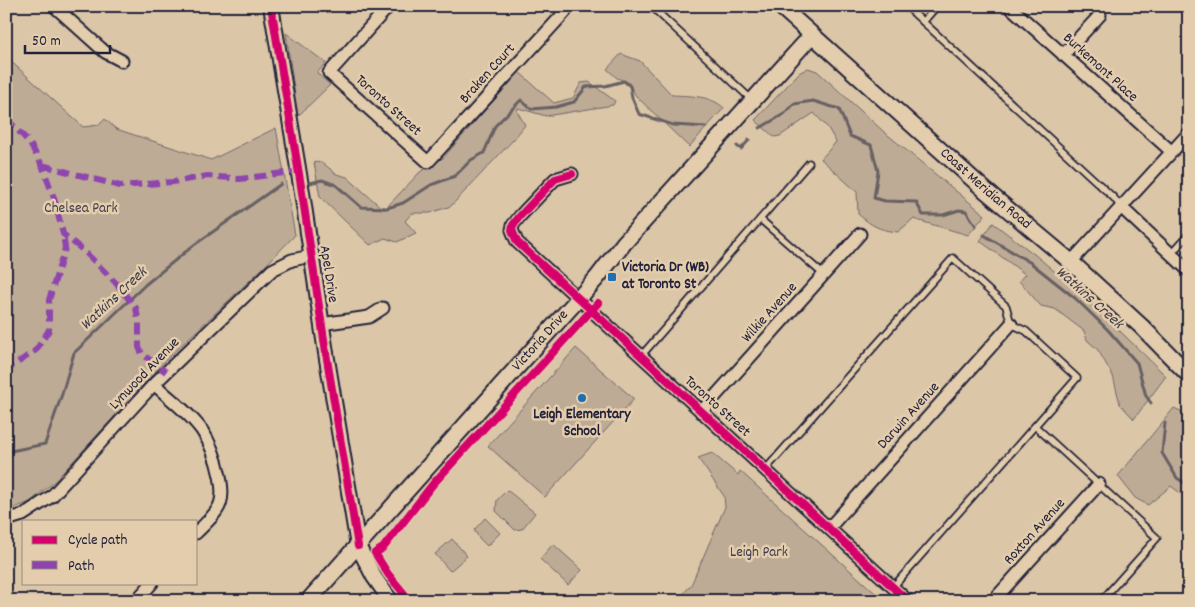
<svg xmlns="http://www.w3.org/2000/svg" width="1195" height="607" font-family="Dekko,sans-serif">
	<rect width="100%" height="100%" fill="#dbc6a7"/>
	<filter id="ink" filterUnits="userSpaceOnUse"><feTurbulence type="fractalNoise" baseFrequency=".02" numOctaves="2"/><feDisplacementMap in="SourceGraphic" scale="10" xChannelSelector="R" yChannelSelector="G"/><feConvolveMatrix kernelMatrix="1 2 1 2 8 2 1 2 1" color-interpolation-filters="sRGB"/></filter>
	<g filter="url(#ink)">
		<path fill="#bdab96" stroke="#706668" d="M 286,33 L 326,63 L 317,73 L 330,85 L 298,116 Z
			M 621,54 L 640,61 L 672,95 C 690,96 710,95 724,108 L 689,147 L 636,96 L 628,82 L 617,78 L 607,69 Z
			M 6,57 L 83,127 L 99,125 L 105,119 L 116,129 L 211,160 L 276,128 L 295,235 L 267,264 L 167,359 L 55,481 L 30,502 L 6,511 Z
			M 808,68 L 817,71 L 883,131 L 985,215 L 968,235 L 913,219 L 898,232 C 879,230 872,226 858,214 L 857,192 L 821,159 L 836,142 L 828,128 L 814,113 L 780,136 L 774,137 L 755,120 L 799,73 Z
			M 519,72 L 554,103 L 573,98 L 581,83 L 589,82 L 615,101 L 613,105 L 546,116 L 518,108 L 517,111 L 525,125 L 514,139 L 451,206 L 430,213 L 412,213 L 405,221 L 416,233 L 397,242 L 385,238 L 370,245 L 320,197 L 314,162 L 323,163 L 336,174 L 347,177 L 384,210 L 420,172 L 443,158 Z
			M 993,223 L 1034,254 L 1086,298 L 1166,376 L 1134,419 L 1120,404 L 1113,376 L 1098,350 L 1087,340 L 1084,331 L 1055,309 L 1041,306 L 1019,281 L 1025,274 L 980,241 Z
			M 576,348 L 634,399 L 545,497 L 488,446 Z
			M 1174,408 L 1189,415 L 1189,513 L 1186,507 L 1187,498 L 1171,486 L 1148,505 L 1135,498 L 1118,476 Z
			M 712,453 L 738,475 L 740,471 L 884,601 L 677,601 L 691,585 L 725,507 L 724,496 L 698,458 Z
			M 507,490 L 535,513 L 522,529 L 515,530 L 496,511 L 497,500 Z
			M 485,518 L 500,533 L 487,546 L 480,539 L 474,530 Z
			M 452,539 L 467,556 L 450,571 L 435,554 Z
			M 553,544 L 582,570 L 568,585 L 540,559 Z"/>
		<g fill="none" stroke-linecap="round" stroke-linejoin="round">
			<path stroke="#686064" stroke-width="3" d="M 760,128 L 784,114 L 794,104 L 813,101 L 839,109 L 850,136 L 871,145 L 878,171 L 874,198 L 885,201 L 916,202 L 923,215 L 943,215 L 959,210 L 966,211 L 976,226
				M 737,146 L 741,149 L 749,140
				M 310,183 L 322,180 L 336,185 L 361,207 L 387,208 L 403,203 L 431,185 L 455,176 L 471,160 L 484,153 L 495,126 L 521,100 L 531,109 L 556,107 L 574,102 L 586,87 L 605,86 L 624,81 L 630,86 L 632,98 L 639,114 L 673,125 L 706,127
				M 984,235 L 1031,263 L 1075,298 L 1108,330 L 1137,363 L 1146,396 L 1151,403
				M 1165,423 L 1162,453 L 1177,478 L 1189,486
				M 6,452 L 45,444 L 62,394 L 74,353 L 146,284 L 194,245 L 281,184"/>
			<g stroke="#22223b" stroke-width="9">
				<path id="service" d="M 651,6 L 752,100
					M 906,6 L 1114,198 L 1121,207
					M 923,22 L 937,6
					M 760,219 L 824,275
					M 1171,254 L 1189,234
					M 641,356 L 809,163
					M 1035,426 L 1157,538 L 1101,601
					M 765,470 L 953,258 L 1006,306 L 1011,324 L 1026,331 L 1077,378 L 893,587"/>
			</g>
			<g stroke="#22223b" stroke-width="15">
				<path id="minor" d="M 54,6 L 105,52 L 122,61
					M 389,6 L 329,73 L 428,162 L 565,12 L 559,6
					M 1009,6 L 1172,152
					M 1063,55 L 1100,15
					M 572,174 L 555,179 L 520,216 L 513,225 L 512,230 L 517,242 L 908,601
					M 1121,207 L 1189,271
					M 1071,262 L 1189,133
					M 321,324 L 369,317 L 383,308
					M 154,384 C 190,417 209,425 220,476 C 222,487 224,500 217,510 C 212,518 203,526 196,533
					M 701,412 L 860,234
					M 6,520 L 23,515 L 52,496 L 154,384 L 272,270 L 292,260 L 311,256
					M 829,528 L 1011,324
					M 136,601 L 152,583
					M 993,601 L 1099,484"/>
			</g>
			<g stroke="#22223b" stroke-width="18">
				<path id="tertiary" d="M 271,6 L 301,186 L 326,353 L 358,546 L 374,577 L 391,601"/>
			</g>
			<g stroke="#22223b" stroke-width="19">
				<g id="secondary">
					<path id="s1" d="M 780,6 L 986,191 L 1071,262 L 1142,327 L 1189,375"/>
					<path id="s2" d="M 308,601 L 596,279 L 624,243 L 812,35"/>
				</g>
			</g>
			<use href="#service" stroke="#e3cdac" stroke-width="5.5"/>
			<use href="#minor" stroke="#e3cdac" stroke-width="11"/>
			<use href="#tertiary" stroke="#e3cdac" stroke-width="14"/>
			<use href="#secondary" stroke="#e3cdac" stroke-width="15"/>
			<path stroke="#8e44ad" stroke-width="6" stroke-dasharray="12 6" stroke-linecap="butt" d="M 6,118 L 29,142 L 42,165 L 54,198 L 63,234 L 85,252 L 115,282 L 136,308 L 139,323 L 139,347 L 142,354 L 166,372
				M 42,165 L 120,186 L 173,182 L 208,176 L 240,179 L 298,171
				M 6,375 L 10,368 L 36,350 L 49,330 L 49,300 L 65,248 L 63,234"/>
			<g stroke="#e3cdac" stroke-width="11">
				<path id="cycleway" d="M 271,6 L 301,186 L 326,353 L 358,546
					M 572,174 L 555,179 L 520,216 L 513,225 L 512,230 L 517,242 L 908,601
					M 410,601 L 388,574 L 375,553 L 383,548 L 433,484 L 598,303"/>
			</g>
			<use href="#cycleway" stroke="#d6006c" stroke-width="8"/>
		</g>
	</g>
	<g fill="#1f6fb2" stroke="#e3cdac" stroke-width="2">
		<rect x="607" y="272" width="10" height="10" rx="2.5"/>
		<circle cx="582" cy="398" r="5"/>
	</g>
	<g text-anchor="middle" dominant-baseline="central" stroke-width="5" stroke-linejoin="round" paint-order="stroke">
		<g font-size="15" fill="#22223b" stroke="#e3cdac">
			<text transform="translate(1100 68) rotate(42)">Burkemont Place</text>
			<text transform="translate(488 74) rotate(-48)">Braken Court</text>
			<text transform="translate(388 106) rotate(42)">Toronto Street</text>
			<text stroke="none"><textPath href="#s1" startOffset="275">Coast Meridian Road</textPath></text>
			<text transform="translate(328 274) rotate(81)">Apel Drive</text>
			<text transform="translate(770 313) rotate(-48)">Wilkie Avenue</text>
			<text stroke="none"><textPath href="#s2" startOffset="349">Victoria Drive</textPath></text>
			<text transform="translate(145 374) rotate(-46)">Lynwood Avenue</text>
			<text transform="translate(717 407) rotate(42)">Toronto Street</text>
			<text transform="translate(909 416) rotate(-48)">Darwin Avenue</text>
			<text transform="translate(1035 532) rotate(-48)">Roxton Avenue</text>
		</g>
		<g font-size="15" fill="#413d4d" stroke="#e3cdac">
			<text x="81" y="209">Chelsea Park</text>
			<text x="759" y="553">Leigh Park</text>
		</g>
		<g font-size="15" font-weight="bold" fill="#22223b" stroke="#e3cdac" text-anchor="start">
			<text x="622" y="268">Victoria Dr (WB)<tspan x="622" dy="17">at Toronto St</tspan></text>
			<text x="582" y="415" text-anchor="middle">Leigh Elementary<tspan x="582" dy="17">School</tspan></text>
		</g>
		<g font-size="16" font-style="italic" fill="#3f3c4c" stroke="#e3cdac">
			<text transform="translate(1089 298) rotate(42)">Watkins Creek</text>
			<text transform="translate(114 299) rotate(-43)">Watkins Creek</text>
		</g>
	</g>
	<rect width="1195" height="607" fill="none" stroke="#e3cdac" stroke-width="25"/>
	<rect x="12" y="12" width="1170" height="582" fill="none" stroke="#22223b" stroke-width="2" filter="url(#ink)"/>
	<rect x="22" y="520" width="175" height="65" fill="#e3cdac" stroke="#96897f"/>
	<rect x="32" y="536" width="25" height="8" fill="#d6006c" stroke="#96897f"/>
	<text x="68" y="544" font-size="15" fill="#22223b">Cycle path</text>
	<rect x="32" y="561" width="25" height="8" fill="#8e44ad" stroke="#96897f"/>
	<text x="68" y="570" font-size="15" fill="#22223b">Path</text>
	<path d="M25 45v8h85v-8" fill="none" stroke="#22223b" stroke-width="2.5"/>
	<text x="32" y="45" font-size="15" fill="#22223b" stroke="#e3cdac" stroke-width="4" paint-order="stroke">50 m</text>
</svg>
